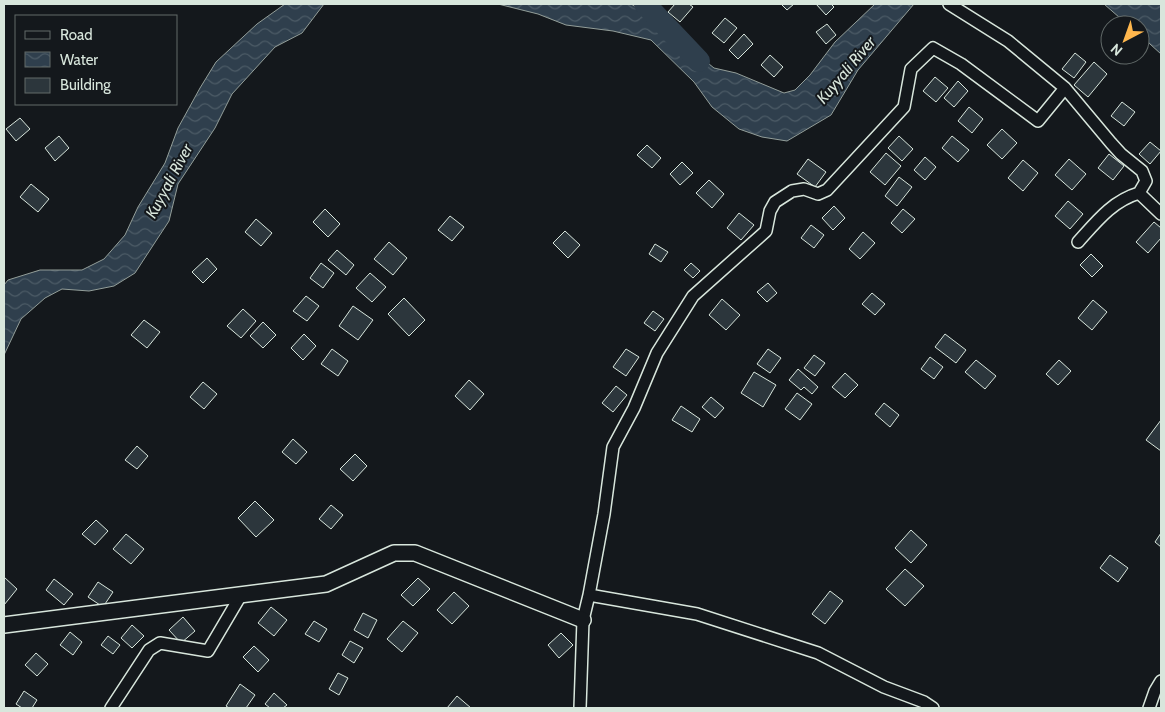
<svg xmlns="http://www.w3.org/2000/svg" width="1165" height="712" font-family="Cabin,sans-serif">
	<defs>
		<pattern id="water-waves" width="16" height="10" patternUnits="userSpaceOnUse" patternTransform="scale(1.25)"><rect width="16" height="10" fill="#2f3f4d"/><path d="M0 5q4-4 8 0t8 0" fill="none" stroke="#4c5b66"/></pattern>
	</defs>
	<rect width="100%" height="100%" fill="#14181c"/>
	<path fill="url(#water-waves)" stroke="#939e99" d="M 285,4 L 324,4 L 302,33 L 275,47 L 232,94 L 215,128 L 178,184 L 169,221 L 135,273 L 114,286 L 89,291 L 62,289 L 45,298 L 21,319 L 4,355 L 4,285 L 8,280 L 40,270 L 82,270 L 104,259 L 125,235 L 138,207 L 165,163 L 178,128 L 200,88 L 216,62 L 257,24 Z
		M 498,4 L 631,4 L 645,12 L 714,68 L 736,73 L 784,93 L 795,90 L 810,75 L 835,42 L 875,4 L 914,4 L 858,70 L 831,115 L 787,141 L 762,137 L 739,129 L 712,107 L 694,82 L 651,40 L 613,31 L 566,25 L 538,14 Z
		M 1104,4 L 1161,4 L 1161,54 L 1140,35 L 1140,25 L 1128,25 Z"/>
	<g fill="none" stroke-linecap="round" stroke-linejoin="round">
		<path stroke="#2f3f4d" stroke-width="22" d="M 645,4 L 699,61"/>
	</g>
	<path fill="#2c363c" stroke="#d8e6dc" d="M 675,4 L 689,4 L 693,7 L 680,22 L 668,12 Z
		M 781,4 L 794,4 L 787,10 Z
		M 816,4 L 831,4 L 834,7 L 826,15 Z
		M 725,18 L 737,28 L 724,43 L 712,33 Z
		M 827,24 L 836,35 L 826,44 L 816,32 Z
		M 744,34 L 753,44 L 738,59 L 729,50 Z
		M 1075,53 L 1086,62 L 1074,78 L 1062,69 Z
		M 770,55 L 783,67 L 774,77 L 761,65 Z
		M 1094,62 L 1107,74 L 1088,97 L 1074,85 Z
		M 935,77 L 948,88 L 936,102 L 923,91 Z
		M 958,81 L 968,91 L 954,107 L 944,98 Z
		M 1122,102 L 1135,112 L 1124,126 L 1111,116 Z
		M 969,107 L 983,119 L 972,133 L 958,121 Z
		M 20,118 L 30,129 L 16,141 L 6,129 Z
		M 1002,129 L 1017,143 L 1002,159 L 987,145 Z
		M 59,136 L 69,148 L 55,161 L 45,148 Z
		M 899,136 L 913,149 L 902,161 L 888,148 Z
		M 952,136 L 969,150 L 958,162 L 942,148 Z
		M 1150,142 L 1161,151 L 1150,164 L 1139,154 Z
		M 647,145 L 661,158 L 652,168 L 637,155 Z
		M 886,153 L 901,166 L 885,185 L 870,172 Z
		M 1109,154 L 1124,166 L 1113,180 L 1098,168 Z
		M 925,157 L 936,167 L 925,180 L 914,170 Z
		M 808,159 L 826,172 L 815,187 L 797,174 Z
		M 1069,159 L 1086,174 L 1072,190 L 1055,175 Z
		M 1023,160 L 1038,173 L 1023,191 L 1008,178 Z
		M 682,162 L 693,173 L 680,185 L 670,174 Z
		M 899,177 L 912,187 L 897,206 L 885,196 Z
		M 709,180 L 724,194 L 712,208 L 696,193 Z
		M 31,184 L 49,199 L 38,212 L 20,197 Z
		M 1068,201 L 1083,214 L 1070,229 L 1055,216 Z
		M 834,206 L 845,218 L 833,230 L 822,218 Z
		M 325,209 L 340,224 L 328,237 L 313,222 Z
		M 903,209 L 915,219 L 902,233 L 891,223 Z
		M 739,213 L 754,225 L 741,240 L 727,228 Z
		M 450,216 L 464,227 L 452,241 L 438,230 Z
		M 256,219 L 272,233 L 261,246 L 245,232 Z
		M 1154,222 L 1161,228 L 1161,238 L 1148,253 L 1136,242 Z
		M 811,225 L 824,235 L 814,248 L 801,238 Z
		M 565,231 L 580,245 L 568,258 L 553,243 Z
		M 863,232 L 875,243 L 860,259 L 849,249 Z
		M 389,242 L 407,258 L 393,275 L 374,259 Z
		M 655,244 L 668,252 L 661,262 L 649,254 Z
		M 337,250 L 354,265 L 346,275 L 328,260 Z
		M 1091,254 L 1103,266 L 1092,277 L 1080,265 Z
		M 207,258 L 217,269 L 203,283 L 192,272 Z
		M 321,263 L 334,273 L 323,288 L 310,278 Z
		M 691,263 L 700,271 L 693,278 L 684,270 Z
		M 370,273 L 386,287 L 372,302 L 356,288 Z
		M 768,283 L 777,293 L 767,302 L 757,292 Z
		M 872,293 L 885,304 L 875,315 L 862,304 Z
		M 306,296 L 319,306 L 307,321 L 293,311 Z
		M 404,298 L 425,320 L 409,336 L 388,314 Z
		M 722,299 L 740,315 L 726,330 L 709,315 Z
		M 1093,300 L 1107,312 L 1092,330 L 1078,318 Z
		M 353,306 L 373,320 L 358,340 L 339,326 Z
		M 243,309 L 256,321 L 241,338 L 227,326 Z
		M 653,311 L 664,319 L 655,331 L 644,323 Z
		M 144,320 L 160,332 L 147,348 L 131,335 Z
		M 263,322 L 276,335 L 263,348 L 250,336 Z
		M 304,334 L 316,346 L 303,360 L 291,348 Z
		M 945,334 L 966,350 L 956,363 L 935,347 Z
		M 332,349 L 348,361 L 338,376 L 321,364 Z
		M 626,349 L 639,357 L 626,376 L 613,367 Z
		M 768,349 L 781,358 L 770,373 L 757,364 Z
		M 814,355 L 825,363 L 815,376 L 804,368 Z
		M 930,357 L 943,367 L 934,379 L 921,369 Z
		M 976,360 L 996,376 L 985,389 L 965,372 Z
		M 1059,360 L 1071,371 L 1058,385 L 1046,374 Z
		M 798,369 L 818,387 L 812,394 L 804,387 L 801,390 L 789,380 Z
		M 754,372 L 776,385 L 763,407 L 741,393 Z
		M 845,373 L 858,385 L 845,398 L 832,387 Z
		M 469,380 L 484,394 L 470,410 L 455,396 Z
		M 203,382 L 217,394 L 204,409 L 190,397 Z
		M 616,386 L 627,395 L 613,412 L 602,403 Z
		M 797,393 L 812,404 L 800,420 L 785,409 Z
		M 711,397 L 724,408 L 715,418 L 702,407 Z
		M 884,403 L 899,415 L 890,427 L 875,414 Z
		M 681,406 L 700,419 L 692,432 L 672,420 Z
		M 1161,420 L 1161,451 L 1146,440 Z
		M 293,439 L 307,452 L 296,464 L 282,452 Z
		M 137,446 L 148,456 L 137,469 L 125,460 Z
		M 355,454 L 367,466 L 353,481 L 340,469 Z
		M 255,501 L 274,520 L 256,537 L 238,518 Z
		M 331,505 L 343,515 L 331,529 L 319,519 Z
		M 96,520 L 108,531 L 95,545 L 82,534 Z
		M 911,530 L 927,545 L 911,563 L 895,548 Z
		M 1161,533 L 1161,547 L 1155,542 Z
		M 126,534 L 144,549 L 131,564 L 113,549 Z
		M 1110,555 L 1128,568 L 1118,582 L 1100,568 Z
		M 905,569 L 924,586 L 905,606 L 886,589 Z
		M 4,577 L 17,589 L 4,605 Z
		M 418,578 L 430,589 L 413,606 L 401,595 Z
		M 54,579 L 73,594 L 64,605 L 46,590 Z
		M 98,582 L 113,592 L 103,607 L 88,597 Z
		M 830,591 L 843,601 L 825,624 L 812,614 Z
		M 454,592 L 469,606 L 452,624 L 437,610 Z
		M 271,607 L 287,620 L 274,636 L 258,623 Z
		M 363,613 L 377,620 L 368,638 L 354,630 Z
		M 183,617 L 195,631 L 181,643 L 169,630 Z
		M 314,621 L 327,629 L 319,642 L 305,634 Z
		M 403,621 L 418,633 L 402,652 L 387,639 Z
		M 132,625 L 144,636 L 132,648 L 121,638 Z
		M 70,632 L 82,642 L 73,655 L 60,645 Z
		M 561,633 L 573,645 L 559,658 L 548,645 Z
		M 108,636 L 120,645 L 113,654 L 101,645 Z
		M 350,641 L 363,648 L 354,663 L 342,655 Z
		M 254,646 L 269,660 L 258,672 L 243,657 Z
		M 36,653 L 48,664 L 37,676 L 25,665 Z
		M 338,673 L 348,678 L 339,695 L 329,689 Z
		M 240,684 L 255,695 L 246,708 L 229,708 L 226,706 Z
		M 24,691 L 37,700 L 32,708 L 22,708 L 16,704 Z
		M 274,693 L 287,705 L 283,708 L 270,708 L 265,704 Z
		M 457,696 L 471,708 L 447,708 Z"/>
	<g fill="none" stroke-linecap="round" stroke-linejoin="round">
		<g stroke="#d8e6dc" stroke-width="14">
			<path id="street" d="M 949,4 L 1008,41 L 1065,88 L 1111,143 L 1121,154 L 1142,171 L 1146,181 L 1139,193 L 1161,214
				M 1078,242 C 1096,222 1112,201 1139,193
				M 589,595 L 604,514 L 613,447 L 634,408 L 657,353 L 693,296 L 766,231 L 770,211 L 775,202 L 792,191 L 804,189 L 818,194 L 827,190 L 904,107 L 911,69 L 933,48 L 961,64 L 1038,121 L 1065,88
				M 111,708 L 149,650 L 160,643 L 208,651 L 241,595
				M 580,708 L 583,620 L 589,595 L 697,614 L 818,653 L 884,687 L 924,702 L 933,708
				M 1149,708 L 1155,691 L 1161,681"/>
		</g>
		<g stroke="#d8e6dc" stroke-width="18">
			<path id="secondary" d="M 4,625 L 326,584 L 394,553 L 415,553 L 583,620"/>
		</g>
		<use href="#street" stroke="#14181c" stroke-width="11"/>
		<use href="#secondary" stroke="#14181c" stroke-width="15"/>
	</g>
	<g text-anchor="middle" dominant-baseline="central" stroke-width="4" stroke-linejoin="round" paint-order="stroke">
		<g font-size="16" font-style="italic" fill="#d8e6dc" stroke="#14181c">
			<text transform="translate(846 70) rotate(-50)">Kuyyali River</text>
			<text transform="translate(169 181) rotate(-62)">Kuyyali River</text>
		</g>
	</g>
	<rect width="1165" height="712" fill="none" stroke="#d8e6dc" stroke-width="10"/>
	<rect x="15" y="15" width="162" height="90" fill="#14181c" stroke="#626a69"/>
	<rect x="25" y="31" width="25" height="8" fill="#14181c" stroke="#626a69"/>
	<text x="60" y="40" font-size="15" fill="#d8e6dc">Road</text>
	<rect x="25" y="52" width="25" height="15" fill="url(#water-waves)" stroke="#626a69"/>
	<text x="60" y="65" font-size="15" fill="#d8e6dc">Water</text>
	<rect x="25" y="78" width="25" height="15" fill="#2c363c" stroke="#626a69"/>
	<text x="60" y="90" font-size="15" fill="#d8e6dc">Building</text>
	<g transform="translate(1125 40) rotate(221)"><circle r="24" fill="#14181c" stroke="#626a69"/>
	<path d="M0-4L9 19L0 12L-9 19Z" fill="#ffb74d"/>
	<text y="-8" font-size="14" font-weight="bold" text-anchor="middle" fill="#d8e6dc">N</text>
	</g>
</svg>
